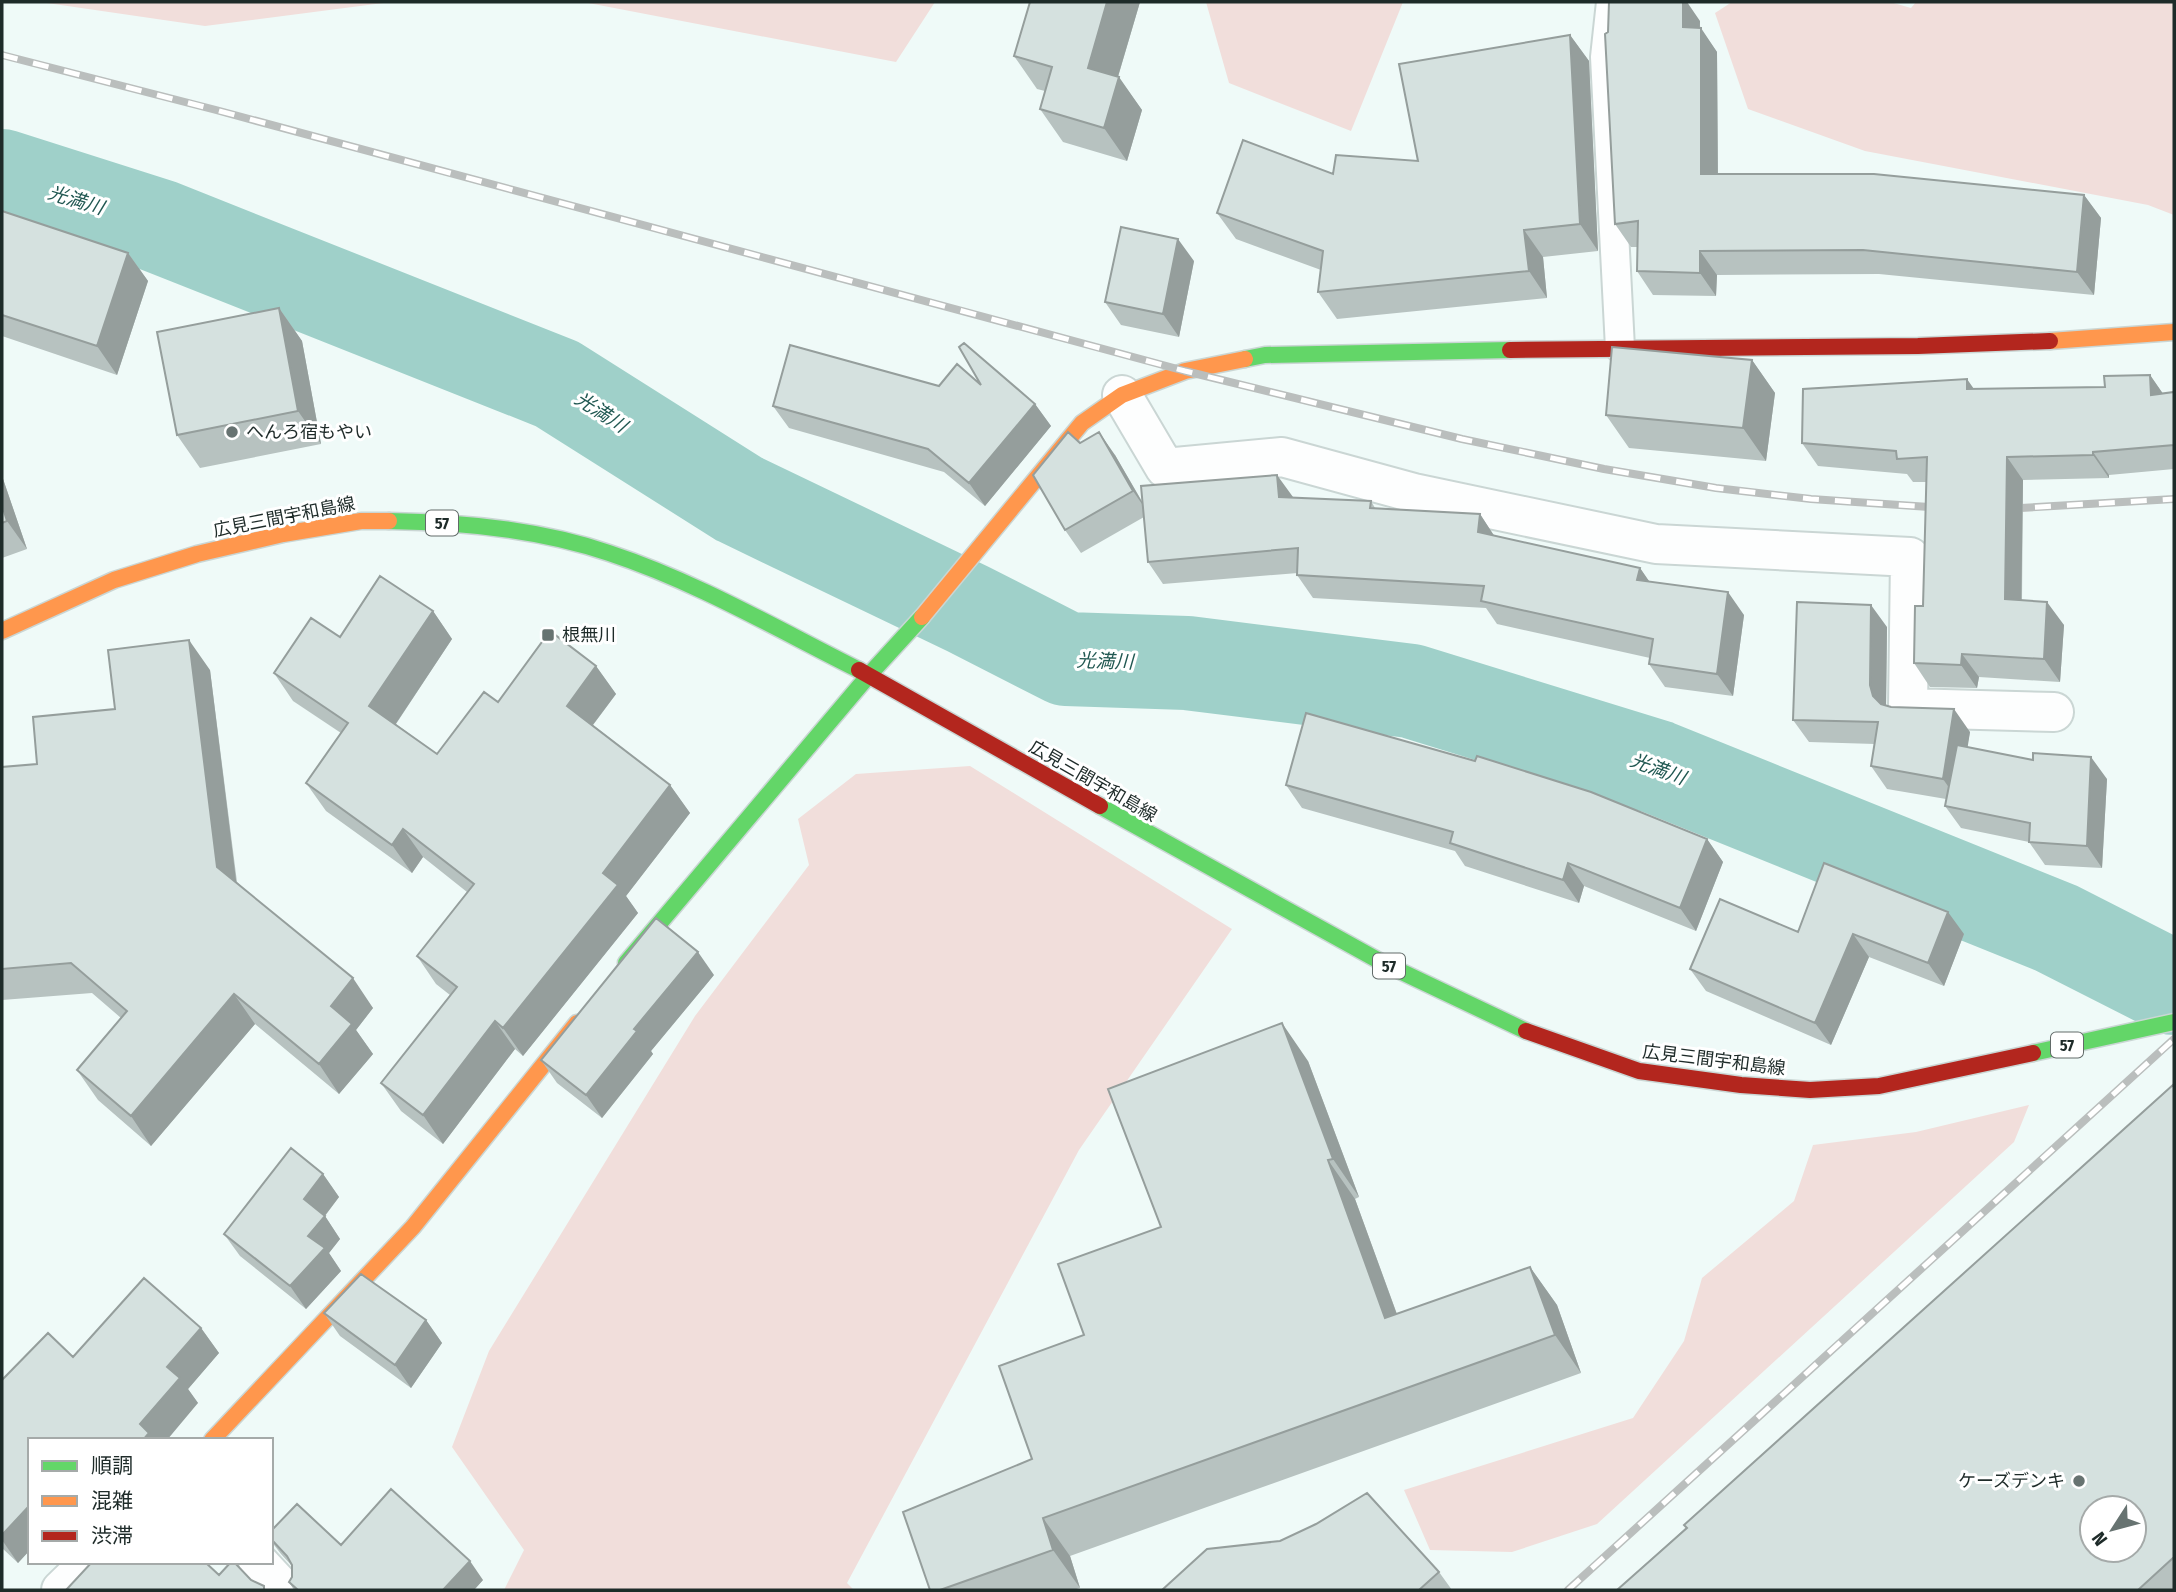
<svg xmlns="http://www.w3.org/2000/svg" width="2176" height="1592" font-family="'Fira Sans Condensed','Noto Sans JP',sans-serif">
	<rect width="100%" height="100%" fill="#effaf8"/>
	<path fill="#f1dedb" d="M 40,2 L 391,2 L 205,26 Z
		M 583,2 L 935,2 L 896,62 Z
		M 1206,2 L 1403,2 L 1351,131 L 1229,83 Z
		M 1732,2 L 1890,2 L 1911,8 L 1916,2 L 2174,2 L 2174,215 L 2148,205 L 1865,151 L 1748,109 L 1715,13 Z
		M 970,766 L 1232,929 L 1079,1150 L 847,1583 L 854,1590 L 504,1590 L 524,1550 L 452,1447 L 489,1351 L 695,1016 L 809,865 L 798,819 L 856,774 Z
		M 2029,1105 L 2014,1142 L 1597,1524 L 1512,1552 L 1430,1550 L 1404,1490 L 1633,1418 L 1684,1341 L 1702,1278 L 1794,1201 L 1813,1145 L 1916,1132 Z"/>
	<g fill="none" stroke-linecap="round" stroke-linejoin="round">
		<path stroke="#9fd0c9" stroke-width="94" d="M 2,176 L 159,226 L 557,384 L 739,499 L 968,609 L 1066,659 L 1187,663 L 1411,691 L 1657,767 L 2056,928 L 2174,988"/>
		<g stroke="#cad6d4" stroke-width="32">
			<path id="lane" d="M 1611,2 L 1605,57 L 1620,348"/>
		</g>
		<g stroke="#cad6d4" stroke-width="42">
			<path id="street" d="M 1122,395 L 1165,468 L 1282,457 L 1414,493 L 1656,544 L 1910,557 L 1908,708 L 2054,712
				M 258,1562 L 284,1590
				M 61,1590 L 90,1562"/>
		</g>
		<g stroke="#cad6d4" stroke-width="19">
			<path id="fast" d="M 1245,359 L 1265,355 L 1510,350
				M 389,521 C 463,522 539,529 609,553 C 697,582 777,629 859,670
				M 1100,806 L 1383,963 L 1526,1031
				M 626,963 L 869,675 L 922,617
				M 2033,1053 L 2174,1022"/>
		</g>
		<g stroke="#cad6d4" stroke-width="19">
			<path id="slow" d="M 2050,341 L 2174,332
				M 922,617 L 1082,423 L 1122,395 L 1185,371 L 1245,359
				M 2,631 L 114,580 L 197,554 L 283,534 L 361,521 L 389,521
				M 212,1440 L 413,1227 L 577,1023"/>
		</g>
		<g stroke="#cad6d4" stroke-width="19">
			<path id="jam" d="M 1510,350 L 1918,346 L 2050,341
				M 859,670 L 1100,806
				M 1526,1031 L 1639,1071 L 1741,1085 L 1810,1090 L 1879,1086 L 2033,1053"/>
		</g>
		<use href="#lane" stroke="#fdfefe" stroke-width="28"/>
		<use href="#street" stroke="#fdfefe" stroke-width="38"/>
		<use href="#fast" stroke="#63d668" stroke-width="16"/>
		<use href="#slow" stroke="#ff974d" stroke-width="16"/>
		<use href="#jam" stroke="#b3261e" stroke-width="16"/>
		<g stroke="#babebd" stroke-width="8">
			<path id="rail" d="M 2,55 L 216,110 L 1185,371 L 1462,439 L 1604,469 L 1716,488 L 1811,499 L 1944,508
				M 2003,509 L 2174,499
				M 1568,1590 L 2174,1039"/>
		</g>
		<use href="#rail" stroke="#fff" stroke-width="5" stroke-dasharray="16" stroke-linecap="butt"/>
	</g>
	<path fill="#b7c2c0" d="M 1030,2 L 1140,2 L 1118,77 L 1142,110 L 1127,161 L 1063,142 L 1040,109 L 1045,91 L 1037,89 L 1014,56 Z
		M 1700,21 L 1700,28 L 1717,52 L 1718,174 L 2084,195 L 2101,218 L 2094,295 L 1879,274 L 1717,275 L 1716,296 L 1653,295 L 1637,271 L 1637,247 L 1631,247 L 1615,224 L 1608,32 Z
		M 1570,35 L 1589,61 L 1598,251 L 1543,257 L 1547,298 L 1337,319 L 1318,292 L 1321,270 L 1236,239 L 1217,213 L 1333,174 L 1418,161 Z
		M 2,211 L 128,253 L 148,281 L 117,375 L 2,336 Z
		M 1194,261 L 1179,337 L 1121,325 L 1105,302 Z
		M 279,308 L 302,341 L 321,444 L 200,468 L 177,435 Z
		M 1752,360 L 1775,393 L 1766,461 L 1629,448 L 1606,415 Z
		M 2150,375 L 2163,394 L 2174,392 L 2174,469 L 2109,475 L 2109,478 L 2023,480 L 2022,600 L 2064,625 L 2060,682 L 1979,677 L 1977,688 L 1930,687 L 1914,663 L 1923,606 L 1926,482 L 1913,482 L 1907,474 L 1818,466 L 1802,443 L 1973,389 L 2105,387 Z
		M 981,385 L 1035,404 L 1051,426 L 985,506 L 944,472 L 789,428 L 773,406 L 939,386 Z
		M 1080,443 L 1115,455 L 1143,503 L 1293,498 L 1371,501 L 1375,508 L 1480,514 L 1494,536 L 1640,568 L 1649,582 L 1744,615 L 1733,696 L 1665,687 L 1649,664 L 1650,658 L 1497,624 L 1486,608 L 1313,598 L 1297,575 L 1298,573 L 1163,584 L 1148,562 L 1144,517 L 1081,553 L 1065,530 Z
		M 2,476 L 27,549 L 2,558 Z
		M 433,611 L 452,639 L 396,724 L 437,754 L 498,702 L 596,666 L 616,694 L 593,725 L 670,785 L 690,813 L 626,896 L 638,913 L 523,1056 L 515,1049 L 443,1144 L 401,1111 L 381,1083 L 450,995 L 436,984 L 417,956 L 467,892 L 423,857 L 412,873 L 326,811 L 306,783 L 341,733 L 293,701 L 274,673 L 340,637 Z
		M 1887,627 L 1886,706 L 1970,732 L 1967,747 L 2107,779 L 2102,868 L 2045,865 L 2029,842 L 1961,828 L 1945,806 L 1946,799 L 1887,789 L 1871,766 L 1875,744 L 1809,742 L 1793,720 Z
		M 210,670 L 237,882 L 373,1008 L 356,1030 L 373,1054 L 339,1094 L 255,1024 L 151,1146 L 98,1100 L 77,1070 L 121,1018 L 92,993 L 2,1000 L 2,767 L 37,764 L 115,709 Z
		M 1286,785 L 1707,839 L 1723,862 L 1696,931 L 1584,886 L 1579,903 L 1465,866 L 1455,851 L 1302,808 Z
		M 1798,932 L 1964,934 L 1944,986 L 1869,957 L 1831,1045 L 1706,991 L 1690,969 Z
		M 714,975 L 651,1051 L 653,1054 L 602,1118 L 557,1083 L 541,1060 Z
		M 1308,1061 L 1359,1197 L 1355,1199 L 1397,1314 L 1530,1267 L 1557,1305 L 1581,1373 L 1070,1556 L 1080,1588 L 1073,1590 L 930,1590 L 1032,1459 L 1084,1335 L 1161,1227 Z
		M 2174,1084 L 2174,1590 L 1617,1590 Z
		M 323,1174 L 339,1197 L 325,1216 L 340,1239 L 329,1253 L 341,1271 L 306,1309 L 240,1256 L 224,1234 Z
		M 324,1313 L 426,1320 L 442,1343 L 411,1388 L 340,1336 Z
		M 201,1328 L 219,1353 L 188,1389 L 198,1403 L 30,1440 L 30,1550 L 18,1563 L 2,1548 L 2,1380 L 73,1357 Z
		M 271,1531 L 341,1545 L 483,1580 L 474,1590 L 294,1590 L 289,1582 L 292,1577 L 292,1566 L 281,1554 L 271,1541 Z
		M 1439,1572 L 1452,1590 L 1162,1590 Z"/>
	<path fill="#959e9c" d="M 1107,2 L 1140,2 L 1111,100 L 1088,68 Z
		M 1683,2 L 1687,2 L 1700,21 L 1699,51 L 1683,27 Z
		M 1701,28 L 1717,52 L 1718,198 L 1701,174 Z
		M 1570,35 L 1589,61 L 1598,251 L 1580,224 Z
		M 1119,77 L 1142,110 L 1127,161 L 1104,128 Z
		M 2084,195 L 2101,218 L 2094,295 L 2077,272 Z
		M 1524,230 L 1543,257 L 1547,298 L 1529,271 Z
		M 1178,239 L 1194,261 L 1179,337 L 1163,314 Z
		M 1700,251 L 1717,275 L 1716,296 L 1700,273 Z
		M 128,253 L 148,281 L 117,375 L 97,346 Z
		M 279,308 L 302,341 L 321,444 L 298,411 Z
		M 1752,360 L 1775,393 L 1766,461 L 1743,428 Z
		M 2150,375 L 2166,398 L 2151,395 Z
		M 1967,379 L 1983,402 L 1967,389 Z
		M 1035,404 L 1051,426 L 985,506 L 969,483 Z
		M 1099,432 L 1115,455 L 1149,514 L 1133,491 Z
		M 2093,452 L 2109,475 L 2109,478 L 2093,455 Z
		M 2007,457 L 2023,480 L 2021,623 L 2005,599 Z
		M 1277,475 L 1293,497 L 1295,520 L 1279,497 Z
		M 2,476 L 27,549 L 7,521 L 2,505 Z
		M 1480,514 L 1495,537 L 1478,532 Z
		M 1640,568 L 1656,591 L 1637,580 Z
		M 1728,592 L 1744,615 L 1733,696 L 1717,674 Z
		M 2047,602 L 2064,625 L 2060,682 L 2044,659 Z
		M 1871,605 L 1887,627 L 1886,708 L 1889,719 L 1873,696 L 1870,685 Z
		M 433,611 L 452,639 L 389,734 L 369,706 Z
		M 189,640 L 210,670 L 238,896 L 217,867 Z
		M 1962,654 L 1979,677 L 1977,688 L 1961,665 Z
		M 596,666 L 616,694 L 586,734 L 567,706 Z
		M 1954,709 L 1970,732 L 1959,802 L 1943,779 Z
		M 2091,757 L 2107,779 L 2102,868 L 2087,846 Z
		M 670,785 L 690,813 L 626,896 L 638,913 L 523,1056 L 503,1028 L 603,873 Z
		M 403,829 L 423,857 L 412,873 L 392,845 Z
		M 1707,839 L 1723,862 L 1696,931 L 1680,908 Z
		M 1568,863 L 1584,886 L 1579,903 L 1563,880 Z
		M 1948,912 L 1964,934 L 1944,986 L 1928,963 Z
		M 1853,934 L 1869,957 L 1831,1045 L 1815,1023 Z
		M 698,952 L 714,975 L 651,1051 L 653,1054 L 602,1118 L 586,1095 L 634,1029 Z
		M 353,978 L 373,1008 L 356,1030 L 373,1054 L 339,1094 L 319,1064 L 331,1006 Z
		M 234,994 L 255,1024 L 151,1146 L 131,1116 Z
		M 495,1021 L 515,1049 L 443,1144 L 423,1115 Z
		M 1282,1023 L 1308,1061 L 1359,1197 L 1333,1159 Z
		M 1328,1160 L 1355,1199 L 1412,1356 L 1385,1318 Z
		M 323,1174 L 339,1197 L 320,1222 L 304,1199 Z
		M 325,1216 L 340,1239 L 329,1253 L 341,1271 L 306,1309 L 290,1286 L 308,1236 Z
		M 1530,1267 L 1557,1305 L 1581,1373 L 1555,1335 Z
		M 426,1320 L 442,1343 L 411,1388 L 395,1365 Z
		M 201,1328 L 219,1353 L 188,1389 L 198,1403 L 167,1440 L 143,1440 L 140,1424 L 167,1367 Z
		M 30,1505 L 30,1550 L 18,1563 L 2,1540 L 2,1535 Z
		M 1043,1518 L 1070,1556 L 1080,1588 L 1053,1550 Z
		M 470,1561 L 483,1580 L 474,1590 L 443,1590 Z"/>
	<path fill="#d5e1df" stroke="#959e9c" stroke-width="2" fill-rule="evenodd" d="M 1030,2 L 1107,2 L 1088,68 L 1119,77 L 1104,128 L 1040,109 L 1052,67 L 1014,56 Z
		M 1609,2 L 1683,2 L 1683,27 L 1701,28 L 1701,174 L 1874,174 L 2084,195 L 2077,272 L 1863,250 L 1700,251 L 1700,273 L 1637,271 L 1638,221 L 1615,224 L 1605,34 L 1608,32 Z
		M 1570,35 L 1580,224 L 1524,230 L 1529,271 L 1318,292 L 1323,251 L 1217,213 L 1243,140 L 1333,174 L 1336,155 L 1418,161 L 1399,64 Z
		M 2,211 L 128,253 L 97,346 L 2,315 Z
		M 1121,227 L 1178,239 L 1163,314 L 1105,302 Z
		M 279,308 L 298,411 L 177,435 L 157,332 Z
		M 964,343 L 1035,404 L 969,483 L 928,449 L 773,406 L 790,345 L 939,386 L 957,364 L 981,385 L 959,347 Z
		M 1612,347 L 1752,360 L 1743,428 L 1606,415 Z
		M 2150,375 L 2151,395 L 2174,392 L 2174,445 L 2093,452 L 2093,455 L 2007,457 L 2005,599 L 2047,602 L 2044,659 L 1962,654 L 1961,665 L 1914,663 L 1915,606 L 1923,606 L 1927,457 L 1897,459 L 1896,451 L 1802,443 L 1803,389 L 1967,379 L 1967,389 L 2105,387 L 2104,376 Z
		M 1068,432 L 1080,443 L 1099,432 L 1133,491 L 1065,530 L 1033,475 Z
		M 1277,475 L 1279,497 L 1371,501 L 1370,508 L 1480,514 L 1478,532 L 1640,568 L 1637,580 L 1728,592 L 1717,674 L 1649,664 L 1653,639 L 1481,601 L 1484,586 L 1297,575 L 1298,548 L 1148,562 L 1141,486 Z
		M 2,505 L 7,521 L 2,523 Z
		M 380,576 L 433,611 L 369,706 L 437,754 L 484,692 L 498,702 L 550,631 L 596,666 L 567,706 L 670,785 L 603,873 L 618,885 L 503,1028 L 495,1021 L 423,1115 L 381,1083 L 457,987 L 417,956 L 474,884 L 403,829 L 392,845 L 306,783 L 348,723 L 274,673 L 311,618 L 340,637 Z
		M 1797,602 L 1871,605 L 1870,685 L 1873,696 L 1881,704 L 1891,707 L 1954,709 L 1943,779 L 1871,766 L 1878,722 L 1793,720 Z
		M 189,640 L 217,867 L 353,978 L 331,1006 L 352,1024 L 319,1064 L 234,994 L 131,1116 L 77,1070 L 127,1011 L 71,963 L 2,969 L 2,767 L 37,764 L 33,717 L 115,709 L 108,650 Z
		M 1306,713 L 1475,761 L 1477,756 L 1591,792 L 1707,839 L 1680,908 L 1568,863 L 1563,880 L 1450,843 L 1453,832 L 1286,785 Z
		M 1957,745 L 2033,760 L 2033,753 L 2091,757 L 2087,846 L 2029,842 L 2030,823 L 1945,806 Z
		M 1824,863 L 1948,912 L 1928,963 L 1853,934 L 1815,1023 L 1690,969 L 1720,899 L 1798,932 Z
		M 656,918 L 698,952 L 634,1029 L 637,1031 L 586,1095 L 541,1060 Z
		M 1282,1023 L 1333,1159 L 1328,1160 L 1385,1318 L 1530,1267 L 1555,1335 L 1043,1518 L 1053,1550 L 940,1590 L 930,1590 L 903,1512 L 1032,1459 L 999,1366 L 1084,1335 L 1058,1264 L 1161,1227 L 1108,1089 Z
		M 2174,1084 L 2174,1557 L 2138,1590 L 1617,1590 L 1687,1528 L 1684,1525 ZM 2092,1508 L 2134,1508 L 2134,1550 L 2092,1550 Z
		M 291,1148 L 323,1174 L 304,1199 L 325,1216 L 308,1236 L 325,1248 L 290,1286 L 224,1234 Z
		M 361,1274 L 426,1320 L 395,1365 L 324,1313 Z
		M 144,1278 L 201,1328 L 167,1367 L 180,1378 L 140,1424 L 149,1433 L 143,1440 L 30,1440 L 30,1505 L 2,1535 L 2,1380 L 48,1333 L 73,1357 Z
		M 391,1489 L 470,1561 L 443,1590 L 298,1590 L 289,1582 L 292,1577 L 292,1565 L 287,1556 L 271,1539 L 271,1531 L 297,1504 L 341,1545 Z
		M 1367,1493 L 1439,1572 L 1419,1590 L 1162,1590 L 1207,1549 L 1280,1541 L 1316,1524 Z
		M 92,1562 L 205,1562 L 219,1575 L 231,1562 L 234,1562 L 251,1580 L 264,1586 L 264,1590 L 66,1590 Z"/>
	<g fill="#677371" stroke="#fff" stroke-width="2.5">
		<circle cx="232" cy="432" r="7"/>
		<rect x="541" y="628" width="14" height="14" rx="3.5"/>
		<circle cx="2079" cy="1481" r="7"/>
	</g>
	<g text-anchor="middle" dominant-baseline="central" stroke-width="6" stroke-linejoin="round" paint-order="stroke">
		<g fill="#fff" stroke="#626b69" stroke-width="2">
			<rect x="426" y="510.5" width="32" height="25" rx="5"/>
			<rect x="1373" y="953.5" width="32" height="25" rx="5"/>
			<rect x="2051" y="1032.5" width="32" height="25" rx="5"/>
		</g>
		<g font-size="16" font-weight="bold" fill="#1e2b29">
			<text x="442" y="523">57</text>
			<text x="1389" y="966">57</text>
			<text x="2067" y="1045">57</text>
		</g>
		<g font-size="18" fill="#1e2b29" stroke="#fff" text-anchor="start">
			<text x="246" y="432">へんろ宿もやい</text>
			<text x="562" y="635">根無川</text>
			<text x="2065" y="1481" text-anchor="end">ケーズデンキ</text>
		</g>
		<g font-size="18" fill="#1e2b29" stroke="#fff">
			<text transform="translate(284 517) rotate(-11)">広見三間宇和島線</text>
			<text transform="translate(1093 781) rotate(30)">広見三間宇和島線</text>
			<text transform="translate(1714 1060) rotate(7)">広見三間宇和島線</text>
		</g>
		<g font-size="19" font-style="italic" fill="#215852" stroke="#fff">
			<text transform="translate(76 200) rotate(17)">光満川</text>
			<text transform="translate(601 412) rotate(33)">光満川</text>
			<text transform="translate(1105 661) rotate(2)">光満川</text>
			<text transform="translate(1658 769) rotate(20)">光満川</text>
		</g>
	</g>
	<rect width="2176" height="1592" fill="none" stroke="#1e2b29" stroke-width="7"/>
	<rect x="28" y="1438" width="245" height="126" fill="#ffffff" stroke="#a5aaa9" stroke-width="2"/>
	<rect x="42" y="1461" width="35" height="10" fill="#63d668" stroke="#a5aaa9" stroke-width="2"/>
	<text x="91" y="1473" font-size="21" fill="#1e2b29">順調</text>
	<rect x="42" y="1496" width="35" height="10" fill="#ff974d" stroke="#a5aaa9" stroke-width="2"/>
	<text x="91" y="1508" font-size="21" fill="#1e2b29">混雑</text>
	<rect x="42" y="1531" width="35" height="10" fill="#b3261e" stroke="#a5aaa9" stroke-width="2"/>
	<text x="91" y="1543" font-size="21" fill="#1e2b29">渋滞</text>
	<g transform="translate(2113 1529) rotate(234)"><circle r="33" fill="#ffffff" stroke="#a5aaa9" stroke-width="2"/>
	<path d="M0-5L12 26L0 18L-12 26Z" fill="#677371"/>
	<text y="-10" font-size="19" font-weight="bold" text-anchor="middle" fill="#1e2b29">N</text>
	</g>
</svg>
